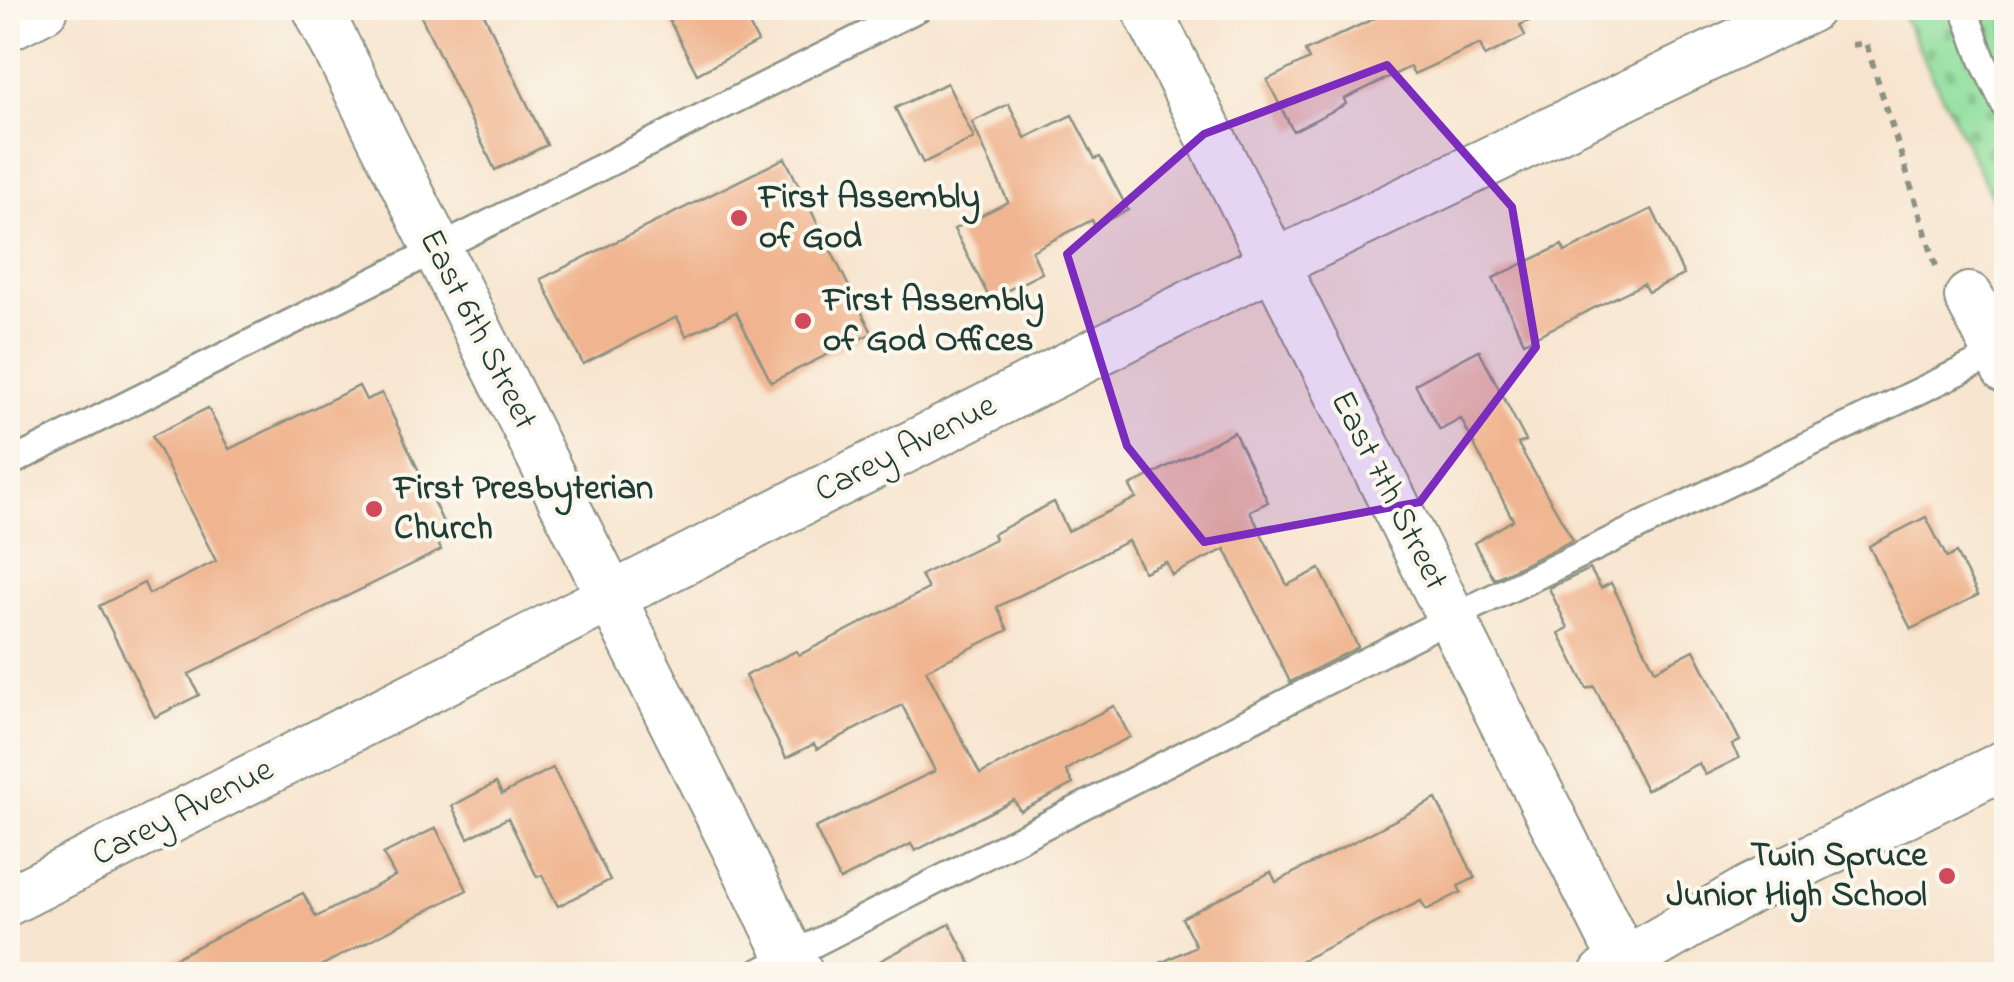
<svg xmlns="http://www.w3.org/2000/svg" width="2014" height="982" font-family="'Indie Flower',sans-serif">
	<defs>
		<pattern id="cemetery-stones" width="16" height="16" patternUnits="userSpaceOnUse" patternTransform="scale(2.5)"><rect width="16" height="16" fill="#90df9d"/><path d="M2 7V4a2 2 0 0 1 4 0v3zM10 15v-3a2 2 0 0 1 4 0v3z" fill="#7cc088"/></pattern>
	</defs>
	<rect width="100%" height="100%" fill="#fbf7ec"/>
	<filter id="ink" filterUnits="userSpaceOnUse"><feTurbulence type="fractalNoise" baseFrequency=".01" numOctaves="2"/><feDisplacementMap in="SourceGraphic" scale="20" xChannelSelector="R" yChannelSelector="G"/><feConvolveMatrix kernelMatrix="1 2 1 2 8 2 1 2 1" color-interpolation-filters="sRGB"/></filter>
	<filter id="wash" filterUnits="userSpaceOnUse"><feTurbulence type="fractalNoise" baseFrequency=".0048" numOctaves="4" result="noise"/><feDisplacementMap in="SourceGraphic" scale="40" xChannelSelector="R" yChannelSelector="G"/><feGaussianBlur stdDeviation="2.25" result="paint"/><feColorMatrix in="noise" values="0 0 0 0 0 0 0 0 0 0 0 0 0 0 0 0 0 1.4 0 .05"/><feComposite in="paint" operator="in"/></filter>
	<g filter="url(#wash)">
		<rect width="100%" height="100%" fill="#f7e5cf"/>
		<path fill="url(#cemetery-stones)" stroke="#588e68" stroke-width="2.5" d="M 1899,8 L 2006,8 L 2006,225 Z"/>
		<g id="blocks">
			<path fill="#f0b590" d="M 417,8 L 481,8 L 547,145 L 495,170 Z
				M 663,8 L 740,8 L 758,42 L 697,74 Z
				M 1396,8 L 1557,8 L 1520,25 L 1525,36 L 1485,56 L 1480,44 L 1414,74 L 1410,67 L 1344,99 L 1346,104 L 1293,131 L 1267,80 L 1309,59 L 1305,51 Z
				M 947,83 L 974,138 L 923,163 L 895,108 Z
				M 1009,104 L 1025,138 L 1072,115 L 1095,159 L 1100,157 L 1128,210 L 1095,226 L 1092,220 L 1032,251 L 1042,273 L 990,299 L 954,229 L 1008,202 L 972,122 Z
				M 785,158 L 872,333 L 771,382 L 736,312 L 686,336 L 677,317 L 583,364 L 541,279 Z
				M 1652,209 L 1684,275 L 1648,292 L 1643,284 L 1524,342 L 1493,278 L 1562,245 L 1565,252 Z
				M 1479,350 L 1526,441 L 1518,444 L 1573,540 L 1494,579 L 1474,543 L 1513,520 L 1461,419 L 1440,430 L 1415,384 Z
				M 359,386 L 366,400 L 382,393 L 449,535 L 437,541 L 441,550 L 189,674 L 199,695 L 155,717 L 99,606 L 144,583 L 149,594 L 216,561 L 152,436 L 208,408 L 229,449 Z
				M 1234,432 L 1268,502 L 1250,511 L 1287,585 L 1320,569 L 1358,647 L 1290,682 L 1225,549 L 1172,575 L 1166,562 L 1144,572 L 1128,541 L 997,607 L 1008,630 L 926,670 L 980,774 L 1114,706 L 1130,737 L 1077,763 L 1066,771 L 1073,784 L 1020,811 L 1014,800 L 915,851 L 911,844 L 840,880 L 815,828 L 935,771 L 902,705 L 817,749 L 814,744 L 786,758 L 745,676 L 796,651 L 799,655 L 928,589 L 921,575 L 995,539 L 993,534 L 1054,502 L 1068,531 L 1136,498 L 1130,486 Z
				M 1926,517 L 1947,558 L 1956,553 L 1978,595 L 1911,629 L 1869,546 Z
				M 1590,569 L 1601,588 L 1611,583 L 1655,670 L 1694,650 L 1740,741 L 1732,745 L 1739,758 L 1705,775 L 1699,763 L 1646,790 L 1594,686 L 1587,689 L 1559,633 L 1568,628 L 1549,588 Z
				M 553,768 L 610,880 L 558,906 L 542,875 L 537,877 L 508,818 L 468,838 L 452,806 L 496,783 L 502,794 Z
				M 1436,799 L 1475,878 L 1458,886 L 1461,892 L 1426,910 L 1421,901 L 1274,974 L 1138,974 L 1196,946 L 1182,918 L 1271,872 L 1276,882 Z
				M 436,828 L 467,890 L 305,974 L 143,974 L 303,893 L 316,917 L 395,876 L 383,854 Z
				M 950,924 L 976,974 L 855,974 Z"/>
		</g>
	</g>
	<g filter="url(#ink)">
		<use href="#blocks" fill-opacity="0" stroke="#8b9182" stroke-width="2.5"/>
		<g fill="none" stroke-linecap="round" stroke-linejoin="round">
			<g stroke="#8b9182" stroke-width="30">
				<path id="lane" d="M 1964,8 L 1983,61 L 2006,108
					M 8,464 L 919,8
					M 755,974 L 1452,617 L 1998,353"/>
			</g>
			<g stroke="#8b9182" stroke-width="52">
				<path id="street" d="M 317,8 L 799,974
					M 1146,8 L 1630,974
					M 8,26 L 44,8
					M 1969,297 L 2006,369
					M 8,901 L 1228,286 L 1810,8
					M 1604,974 L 1750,889 L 2006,764"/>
			</g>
			<path stroke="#8b9182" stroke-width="6" stroke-dasharray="8 8" stroke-linecap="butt" d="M 1852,45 L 1866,43 L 1936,266"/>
			<use href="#lane" stroke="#fff" stroke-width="25"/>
			<use href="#street" stroke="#fff" stroke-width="48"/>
		</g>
	</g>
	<path fill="#7b2cbf" fill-opacity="0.2" stroke="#7b2cbf" stroke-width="8" stroke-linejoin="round" d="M 1387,65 L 1512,207 L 1536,347 L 1420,502 L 1204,542 L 1127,446 L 1067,254 L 1204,134 Z"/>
	<g fill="#d1495b" stroke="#fbf7ec" stroke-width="4">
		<circle cx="739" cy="218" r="10"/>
		<circle cx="803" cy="321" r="10"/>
		<circle cx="374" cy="509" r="10"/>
		<circle cx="1947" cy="876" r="10"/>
	</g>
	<g text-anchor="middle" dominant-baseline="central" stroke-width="8" stroke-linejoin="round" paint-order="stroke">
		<g font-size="35" font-weight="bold" fill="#1f3d34" stroke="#fbf7ec" text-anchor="start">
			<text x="759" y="198">First Assembly<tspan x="759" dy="40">of God</tspan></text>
			<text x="823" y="301">First Assembly<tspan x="823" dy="40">of God Offices</tspan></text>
			<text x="394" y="489">First Presbyterian<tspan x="394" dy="40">Church</tspan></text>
			<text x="1927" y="856" text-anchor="end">Twin Spruce<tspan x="1927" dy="40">Junior High School</tspan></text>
		</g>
		<g font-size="35" fill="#1f3d34" stroke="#fbf7ec">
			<text transform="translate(477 330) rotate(63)">East 6th Street</text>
			<text transform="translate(906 449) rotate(-27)">Carey Avenue</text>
			<text transform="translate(1388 491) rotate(63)">East 7th Street</text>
			<text transform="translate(183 813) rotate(-27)">Carey Avenue</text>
		</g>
	</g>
	<rect width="2014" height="982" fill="none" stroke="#fbf7ec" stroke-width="40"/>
</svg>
